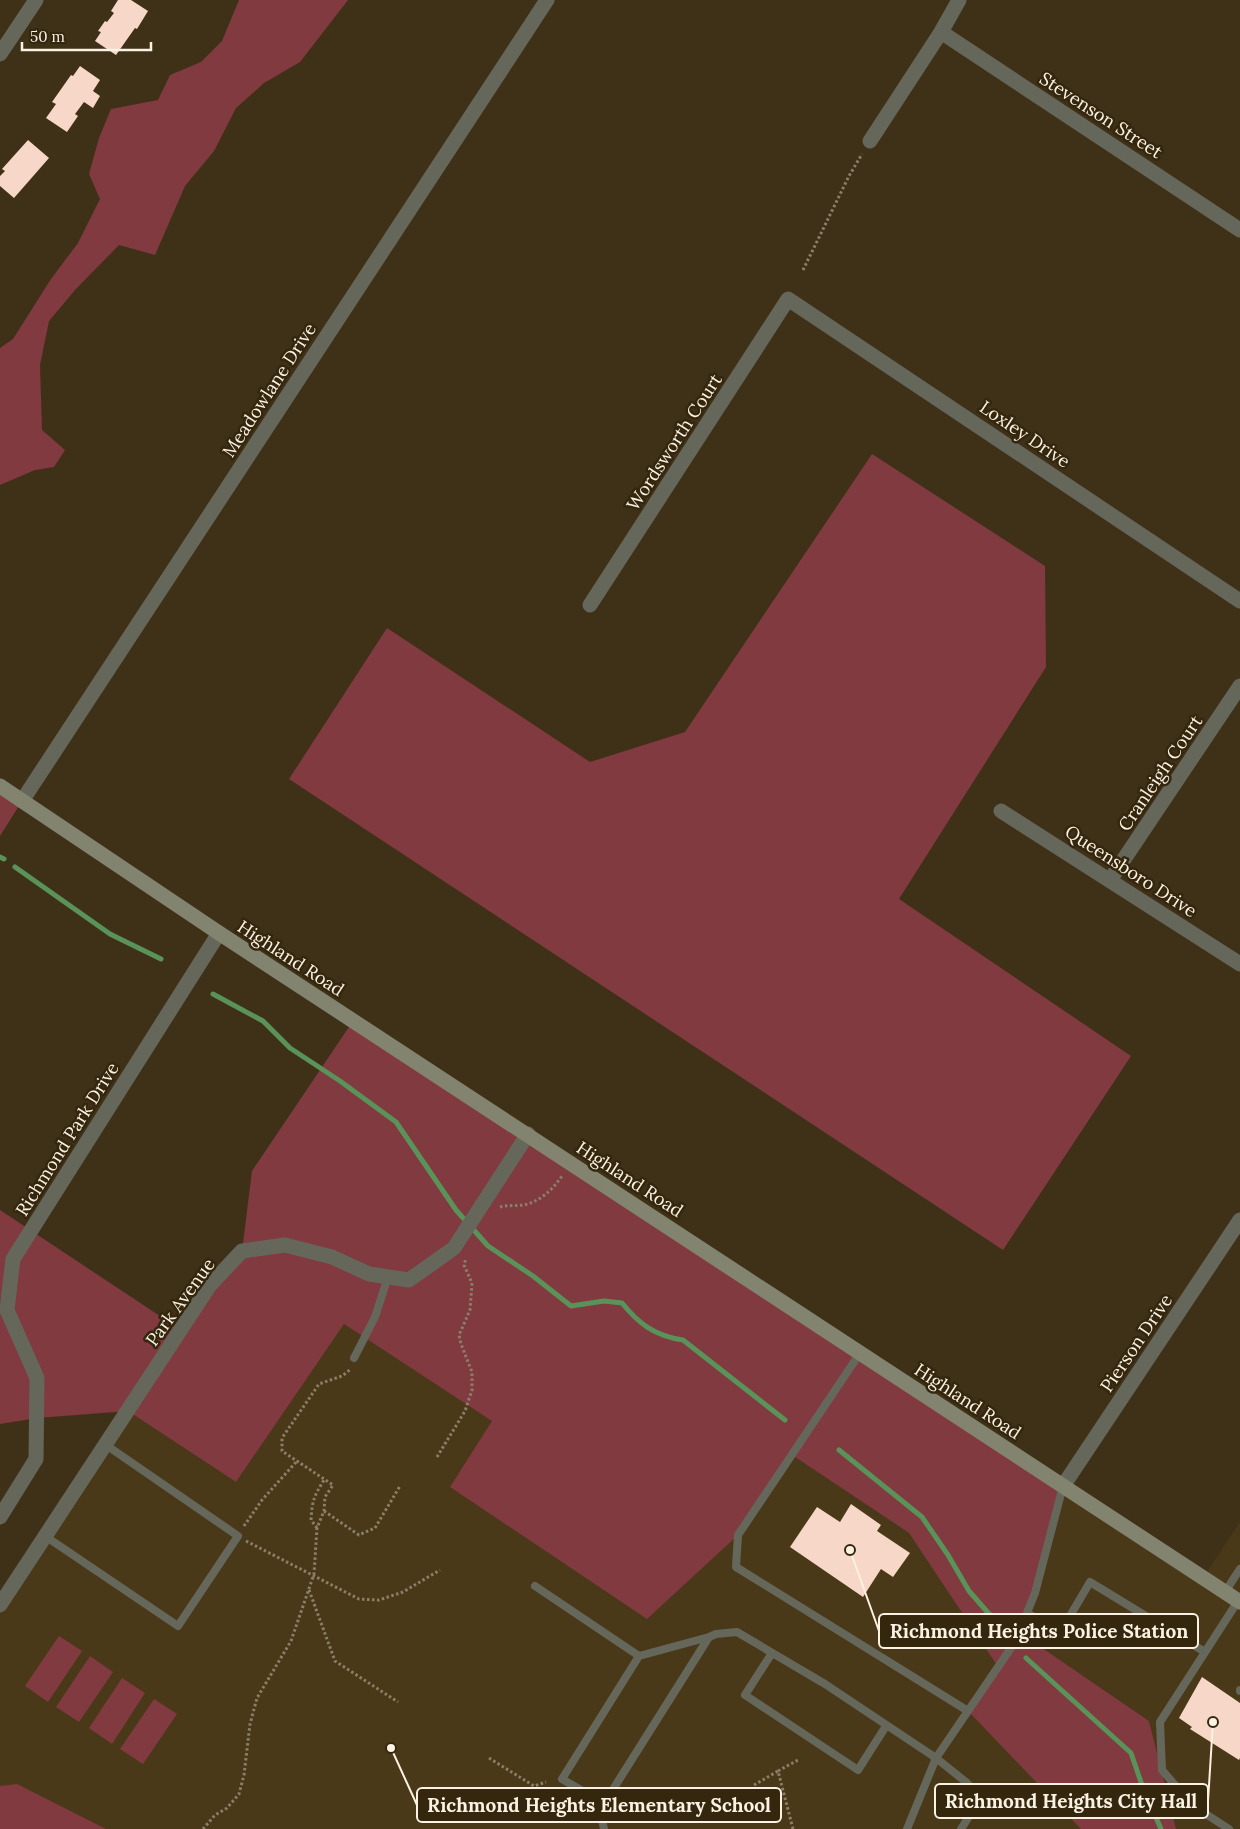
<svg xmlns="http://www.w3.org/2000/svg" width="1240" height="1829" font-family="Lora,serif">
	<rect width="100%" height="100%" fill="#3f3118"/>
	<path fill="#4a3919" d="M 344,1324 L 493,1421 L 450,1487 L 792,1455 L 909,1533 L 998,1667 L 968,1711 L 1082,1829 L 0,1829 L 0,1605 L 128,1411 L 236,1482 Z
		M 1063,1486 L 1203,1578 L 1240,1522 L 1240,1829 L 1176,1829 L 1149,1721 L 1019,1632 Z"/>
	<path fill="#803a40" d="M 239,0 L 348,0 L 300,62 L 264,83 L 236,108 L 214,151 L 185,186 L 155,255 L 119,245 L 75,290 L 49,321 L 40,365 L 42,430 L 65,450 L 54,467 L 35,470 L 0,485 L 0,348 L 13,339 L 51,279 L 78,243 L 100,199 L 89,174 L 99,138 L 111,109 L 158,100 L 170,75 L 201,62 L 222,41 Z
		M 872,454 L 1045,566 L 1046,667 L 899,899 L 1131,1056 L 1003,1250 L 289,779 L 387,628 L 590,762 L 685,732 Z
		M 0,786 L 22,801 L 0,836 Z
		M 353,1021 L 1063,1486 L 1035,1593 L 1019,1632 L 1149,1721 L 1176,1829 L 1081,1829 L 968,1711 L 998,1667 L 909,1533 L 792,1455 L 738,1535 L 647,1619 L 450,1487 L 492,1421 L 344,1324 L 236,1482 L 128,1411 L 37,1418 L 0,1424 L 0,1210 L 181,1330 L 242,1251 L 252,1171 Z
		M 59,1636 L 82,1651 L 48,1702 L 25,1686 Z
		M 90,1656 L 113,1672 L 79,1722 L 56,1707 Z
		M 122,1678 L 145,1693 L 112,1744 L 89,1728 Z
		M 154,1699 L 177,1714 L 143,1764 L 120,1749 Z
		M 17,1784 L 106,1829 L 0,1829 L 0,1786 Z"/>
	<g fill="none" stroke-linecap="round" stroke-linejoin="round">
		<path stroke="#5a9359" stroke-width="5" d="M 0,857 L 4,859
			M 15,867 L 110,934 L 161,959
			M 213,994 L 263,1021 L 290,1048 L 340,1081 L 396,1122 L 456,1210 L 488,1246 L 533,1276 L 571,1306 L 604,1301 L 622,1303 C 639,1324 655,1336 683,1340 L 785,1420
			M 839,1450 L 922,1517 L 948,1555 L 969,1591 L 990,1615 L 992,1631
			M 1026,1658 L 1131,1753 L 1143,1788 L 1161,1829"/>
	</g>
	<path fill="#f7d7c7" d="M 118,0 L 131,0 L 148,11 L 137,29 L 135,28 L 116,55 L 95,41 L 101,32 L 98,31 L 105,21 L 107,22 L 114,13 L 111,11 Z
		M 80,66 L 100,80 L 93,91 L 100,96 L 93,108 L 84,102 L 75,114 L 78,116 L 67,132 L 46,118 L 56,104 L 52,102 L 71,75 L 73,76 Z
		M 28,140 L 49,158 L 14,198 L 0,186 L 0,176 L 5,171 L 2,169 Z
		M 851,1504 L 881,1525 L 877,1531 L 910,1553 L 893,1577 L 881,1569 L 863,1597 L 790,1547 L 817,1507 L 840,1522 Z
		M 1202,1677 L 1240,1703 L 1240,1758 L 1239,1760 L 1190,1729 L 1192,1727 L 1179,1718 Z"/>
	<g fill="none" stroke-linecap="round" stroke-linejoin="round">
		<path stroke="#8b7f6a" stroke-width="3" stroke-dasharray="2.5 2.5" stroke-linecap="butt" d="M 803,270 L 849,176 L 862,154
			M 500,1207 C 507,1205 516,1206 524,1205 C 541,1201 553,1189 562,1176
			M 437,1457 L 465,1411 L 472,1390 L 472,1372 L 461,1344 L 459,1335 L 470,1310 L 472,1283 L 464,1265 L 466,1258
			M 324,1511 L 359,1535 L 375,1528 L 400,1486
			M 244,1526 L 262,1500 L 297,1461
			M 317,1528 L 311,1520 C 312,1501 314,1496 324,1480
			M 246,1541 L 359,1599 L 379,1600 L 403,1592 L 440,1570
			M 309,1590 L 335,1661 L 398,1702
			M 489,1758 L 534,1786 L 546,1782
			M 754,1785 L 778,1771
			M 203,1829 L 215,1815 L 227,1808 L 239,1794 L 244,1775 L 250,1724 L 257,1698 L 291,1641 L 314,1574 L 317,1528 L 324,1511 L 325,1497 L 333,1485 L 282,1451 L 282,1438 L 319,1384 L 342,1376 L 351,1369
			M 793,1829 L 778,1771 L 798,1760"/>
		<path stroke="#66675b" stroke-width="8" d="M 860,1353 L 738,1535 L 736,1567 L 968,1711
			M 354,1358 L 375,1317 L 388,1277
			M 45,1536 L 178,1626 L 238,1536 L 106,1445
			M 535,1586 L 639,1656 L 562,1779 L 586,1793 L 600,1810 L 604,1829
			M 1225,1592 L 1240,1569
			M 1027,1613 L 1060,1633 L 1090,1582 L 1205,1652
			M 772,1653 L 745,1695 L 858,1770 L 886,1726
			M 639,1656 L 709,1637
			M 1240,1691 L 1240,1690
			M 600,1810 L 709,1637 L 716,1634 L 737,1632 L 825,1684 L 936,1758 L 1015,1642 L 1035,1593 L 1063,1486
			M 907,1829 L 936,1758 L 966,1782 L 976,1793 C 975,1808 969,1817 961,1829
			M 1229,1829 L 1192,1805 L 1162,1770 L 1160,1722 L 1238,1601"/>
		<path stroke="#66675b" stroke-width="15" d="M 941,32 L 1240,230
			M 0,54 L 36,0
			M 870,141 L 941,32 L 959,0
			M 590,605 L 788,299 L 1240,601
			M 22,801 L 547,0
			M 1001,811 L 1240,964
			M 1110,880 L 1240,686
			M 1063,1486 L 1240,1220
			M 0,1517 L 36,1459 L 37,1378 L 7,1310 L 13,1259 L 219,933
			M 0,1605 L 210,1285 L 242,1251 L 285,1245 L 332,1257 L 369,1274 L 409,1280 L 454,1248 L 528,1134"/>
		<path stroke="#828470" stroke-width="15" d="M 0,786 L 219,933 L 1240,1602"/>
	</g>
	<g text-anchor="middle" dominant-baseline="central" stroke-width="5" stroke-linejoin="round" paint-order="stroke">
		<g font-size="18" fill="#fbf2e3" stroke="#34270e">
			<text transform="translate(1101 115) rotate(33)">Stevenson Street</text>
			<text transform="translate(269 390) rotate(-57)">Meadowlane Drive</text>
			<text transform="translate(1025 434) rotate(34)">Loxley Drive</text>
			<text transform="translate(674 442) rotate(-57)">Wordsworth Court</text>
			<text transform="translate(1160 773) rotate(-56)">Cranleigh Court</text>
			<text transform="translate(1131 871) rotate(33)">Queensboro Drive</text>
			<text transform="translate(291 958) rotate(33)">Highland Road</text>
			<text transform="translate(67 1139) rotate(-58)">Richmond Park Drive</text>
			<text transform="translate(630 1179) rotate(33)">Highland Road</text>
			<text transform="translate(180 1302) rotate(-54)">Park Avenue</text>
			<text transform="translate(1136 1343) rotate(-56)">Pierson Drive</text>
			<text transform="translate(968 1401) rotate(33)">Highland Road</text>
		</g>
	</g>
	<path fill="none" stroke="#fbf2e3" stroke-width="2" d="M850 1550L879 1631M1213 1722L1208 1801M391 1748L417 1805"/>
	<g fill="#fbf2e3" stroke="#34270e" stroke-width="2">
		<circle cx="850" cy="1550" r="5"/>
		<circle cx="1213" cy="1722" r="5"/>
		<circle cx="391" cy="1748" r="5"/>
	</g>
	<g fill="#34270e" stroke="#fbf2e3" stroke-width="2">
		<rect x="879" y="1614" width="319" height="34" rx="5"/>
		<rect x="935" y="1784" width="273" height="34" rx="5"/>
		<rect x="417" y="1788" width="364" height="34" rx="5"/>
	</g>
	<g font-size="19" text-anchor="middle" font-weight="bold" fill="#fbf2e3">
		<text x="1039" y="1638">Richmond Heights Police Station</text>
		<text x="1071" y="1808">Richmond Heights City Hall</text>
		<text x="599" y="1812">Richmond Heights Elementary School</text>
	</g>
	<path d="M22 42v8h129v-8" fill="none" stroke="#fbf2e3" stroke-width="2.5"/>
	<text x="30" y="42" font-size="15" fill="#fbf2e3" stroke="#34270e" stroke-width="4" paint-order="stroke">50 m</text>
</svg>
